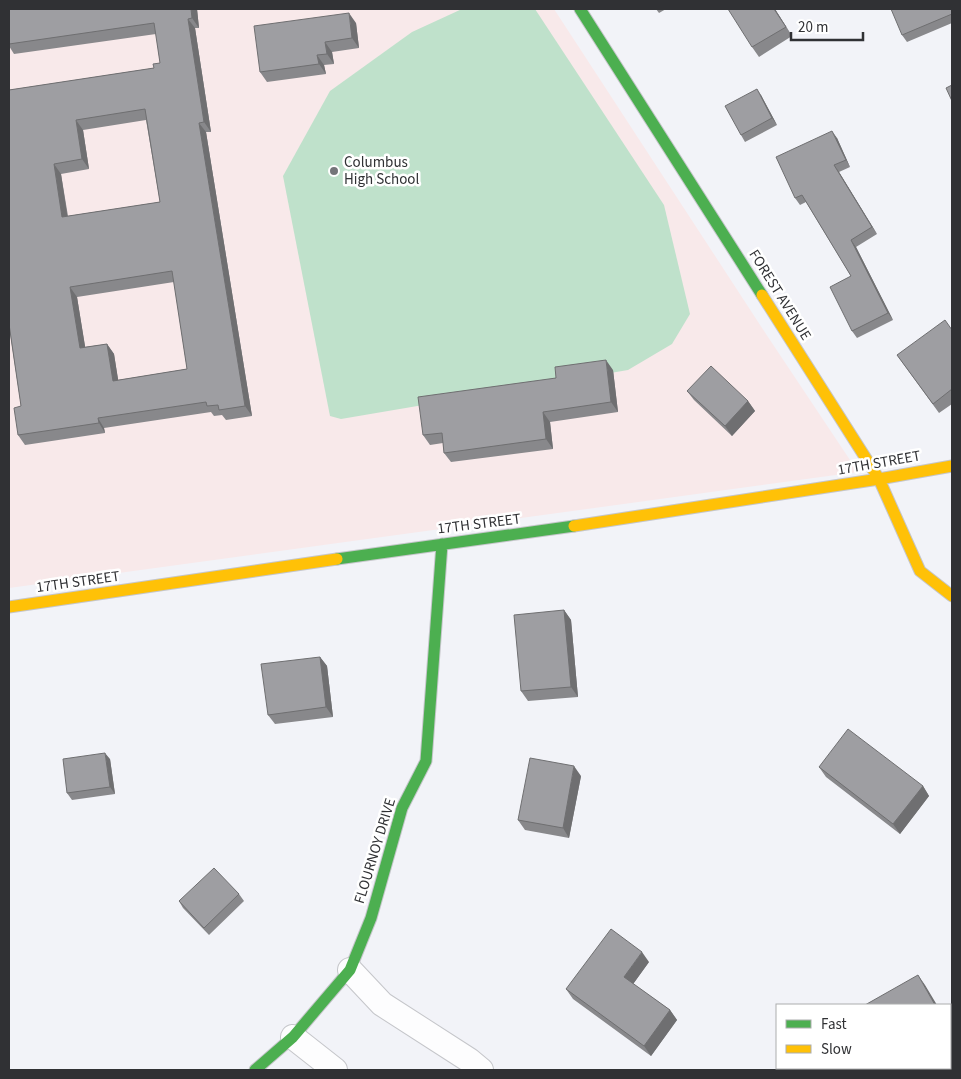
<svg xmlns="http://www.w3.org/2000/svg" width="961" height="1079" font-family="'Source Sans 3',sans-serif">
	<rect width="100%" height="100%" fill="#f2f3f8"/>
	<path fill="#f8e9ea" d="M 9,9 L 554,9 L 766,334 L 858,472 L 9,588 Z"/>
	<path fill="#bfe1cb" d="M 462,9 L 535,9 L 664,205 L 690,314 L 672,344 L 628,370 L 341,419 L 330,416 L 283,176 L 330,91 L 412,32 Z"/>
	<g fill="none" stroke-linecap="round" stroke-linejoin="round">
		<g stroke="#c5c6ca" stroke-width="26">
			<path id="street" d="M 350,970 L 382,1004 L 469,1060 L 481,1070
				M 293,1037 L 335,1070"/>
		</g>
		<g stroke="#c5c6ca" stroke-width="13">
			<path id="fast" d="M 580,9 L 762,295
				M 337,559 L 574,526
				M 255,1070 L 293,1037 L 350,970 L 371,918 L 402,808 L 426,761 L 442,544"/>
		</g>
		<g stroke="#c5c6ca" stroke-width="13">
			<path id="slow" d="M 762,295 L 879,479 L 920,571 L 952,596
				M 574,526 L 879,479 L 952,466
				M 9,607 L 337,559"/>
		</g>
		<use href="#street" stroke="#fdfdfe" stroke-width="24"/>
		<use href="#fast" stroke="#4caf50" stroke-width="11"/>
		<use href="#slow" stroke="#ffc107" stroke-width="11"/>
	</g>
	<path fill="#88888b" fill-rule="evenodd" d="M 9,9 L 197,9 L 199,28 L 195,28 L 211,132 L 206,132 L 252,416 L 226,420 L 222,415 L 214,416 L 211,412 L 104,428 L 105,433 L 25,445 L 18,435 L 21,406 L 10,333 L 9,332 L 9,90 L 154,68 L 160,63 L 156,34 L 14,54 L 9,46 ZM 146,120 L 160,202 L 68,216 L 61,174 L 89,169 L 83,130 ZM 174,282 L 187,369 L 118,380 L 114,354 L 107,344 L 85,347 L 77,297 Z
		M 656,9 L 666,9 L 659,13 Z
		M 775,9 L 792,36 L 759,57 L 752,47 Z
		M 952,9 L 952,23 L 907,42 L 902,35 Z
		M 356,23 L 359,48 L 332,52 L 334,64 L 324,65 L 326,74 L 267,82 L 260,72 Z
		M 761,95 L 777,125 L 745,142 L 741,135 Z
		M 837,138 L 850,167 L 839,172 L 877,234 L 856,247 L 893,320 L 857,338 L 852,331 L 851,276 L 806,202 L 800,205 L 795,198 Z
		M 952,330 L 952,404 L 939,413 L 897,355 Z
		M 613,370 L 618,412 L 550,422 L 553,449 L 451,462 L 444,453 L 443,443 L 430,445 L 423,435 L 556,378 Z
		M 687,391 L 748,401 L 755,411 L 732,436 L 694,400 Z
		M 564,610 L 571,620 L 578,697 L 528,701 L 521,691 Z
		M 320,657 L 327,666 L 333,717 L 275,724 L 268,715 Z
		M 110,759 L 115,794 L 72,800 L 67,793 Z
		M 819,767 L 923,786 L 929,796 L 900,834 L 826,777 Z
		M 581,776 L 569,838 L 525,830 L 518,820 Z
		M 239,894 L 244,901 L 209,935 L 183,908 L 179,901 Z
		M 649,962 L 633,984 L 670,1010 L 677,1020 L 651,1056 L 573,999 L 566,989 Z"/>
	<path fill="#6f6f71" d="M 191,9 L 197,9 L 199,28 L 192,18 Z
		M 774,9 L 775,9 L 792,36 Z
		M 349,13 L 356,23 L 359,48 L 352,38 Z
		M 188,19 L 195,28 L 211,132 L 204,122 Z
		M 325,42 L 332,52 L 334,64 L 327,54 Z
		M 317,55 L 324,65 L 326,74 L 319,64 Z
		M 757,89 L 761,95 L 777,125 L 772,118 Z
		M 76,120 L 83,130 L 89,169 L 82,159 Z
		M 199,123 L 206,132 L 252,416 L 245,406 Z
		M 832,131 L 837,138 L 850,167 L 846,160 Z
		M 54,164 L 61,174 L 69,227 L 62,217 Z
		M 834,165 L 839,172 L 877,234 L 872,227 Z
		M 851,240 L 856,247 L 893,320 L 888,313 Z
		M 70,287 L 77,297 L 87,358 L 80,348 Z
		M 107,344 L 114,354 L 120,391 L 113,381 Z
		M 606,360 L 613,370 L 618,412 L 611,402 Z
		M 748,401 L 755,411 L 732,436 L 725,426 Z
		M 543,412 L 550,422 L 553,449 L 546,439 Z
		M 98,418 L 104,428 L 105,433 L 99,423 Z
		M 564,610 L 571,620 L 578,697 L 571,687 Z
		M 320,657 L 327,666 L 333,717 L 326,707 Z
		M 105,753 L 110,759 L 115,794 L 110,787 Z
		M 574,766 L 581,776 L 569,838 L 563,828 Z
		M 923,786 L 929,796 L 900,834 L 893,824 Z
		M 642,952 L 649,962 L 631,987 L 624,977 Z
		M 918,975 L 925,985 L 937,1005 L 935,1005 Z
		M 670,1010 L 677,1020 L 651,1056 L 644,1046 Z"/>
	<path fill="#9e9ea2" stroke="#6f6f71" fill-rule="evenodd" d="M 9,9 L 191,9 L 192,18 L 188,19 L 204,122 L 199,123 L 245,406 L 219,410 L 218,405 L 207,406 L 206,402 L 98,418 L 99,423 L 18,435 L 14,408 L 21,406 L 9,324 L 9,90 L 154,68 L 153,64 L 160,63 L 154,23 L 9,44 ZM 145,109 L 160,202 L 62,217 L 54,164 L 82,159 L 76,120 ZM 172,271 L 187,369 L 113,381 L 107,344 L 80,348 L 70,287 Z
		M 728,9 L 774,9 L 786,27 L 752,47 Z
		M 891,9 L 952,9 L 952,14 L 902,35 Z
		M 349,13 L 352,38 L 325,42 L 327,54 L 317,55 L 319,64 L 260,72 L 254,26 Z
		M 952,85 L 952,101 L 946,88 Z
		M 757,89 L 772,118 L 741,135 L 725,106 Z
		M 832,131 L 846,160 L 834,165 L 872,227 L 851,240 L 888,313 L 852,331 L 830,287 L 851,276 L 802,195 L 795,198 L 776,157 Z
		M 945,320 L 952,330 L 952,389 L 933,404 L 897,355 Z
		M 606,360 L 611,402 L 543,412 L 546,439 L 444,453 L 442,433 L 423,435 L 418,397 L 556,378 L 555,367 Z
		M 711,366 L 748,401 L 725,426 L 687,391 Z
		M 564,610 L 571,687 L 521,691 L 514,615 Z
		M 320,657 L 326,707 L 268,715 L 261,664 Z
		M 848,729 L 923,786 L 893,824 L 819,767 Z
		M 105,753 L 110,787 L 67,793 L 63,759 Z
		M 530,758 L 574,766 L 563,828 L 518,820 Z
		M 214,868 L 239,894 L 204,928 L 179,901 Z
		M 611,929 L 642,952 L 624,977 L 670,1010 L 644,1046 L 566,989 Z
		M 918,975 L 935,1005 L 865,1005 Z"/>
	<circle fill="#747579" stroke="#fff" stroke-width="2" cx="334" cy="171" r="5"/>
	<g text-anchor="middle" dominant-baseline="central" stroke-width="5" stroke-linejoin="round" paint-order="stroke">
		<g font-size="15" fill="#303134" stroke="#fff" text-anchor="start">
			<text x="344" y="162">Columbus<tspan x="344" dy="17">High School</tspan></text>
		</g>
		<g font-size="15" fill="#303134" stroke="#fff">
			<text transform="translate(780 295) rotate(58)">FOREST AVENUE</text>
			<text transform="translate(879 463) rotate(-10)">17TH STREET</text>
			<text transform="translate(479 524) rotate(-7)">17TH STREET</text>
			<text transform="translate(78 582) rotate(-8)">17TH STREET</text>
			<text transform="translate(375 851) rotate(-73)">FLOURNOY DRIVE</text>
		</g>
	</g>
	<rect width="961" height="1079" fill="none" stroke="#303134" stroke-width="20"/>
	<rect x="776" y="1004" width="175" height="65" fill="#ffffff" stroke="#acadae"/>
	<rect x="786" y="1020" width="25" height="8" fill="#4caf50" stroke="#acadae"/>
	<text x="821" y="1029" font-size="15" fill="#303134">Fast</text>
	<rect x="786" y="1045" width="25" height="8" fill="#ffc107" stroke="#acadae"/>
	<text x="821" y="1054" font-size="15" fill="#303134">Slow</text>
	<path d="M791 32v8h72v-8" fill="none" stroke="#303134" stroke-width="2.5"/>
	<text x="798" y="32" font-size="15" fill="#303134" stroke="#ffffff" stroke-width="4" paint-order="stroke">20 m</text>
</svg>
